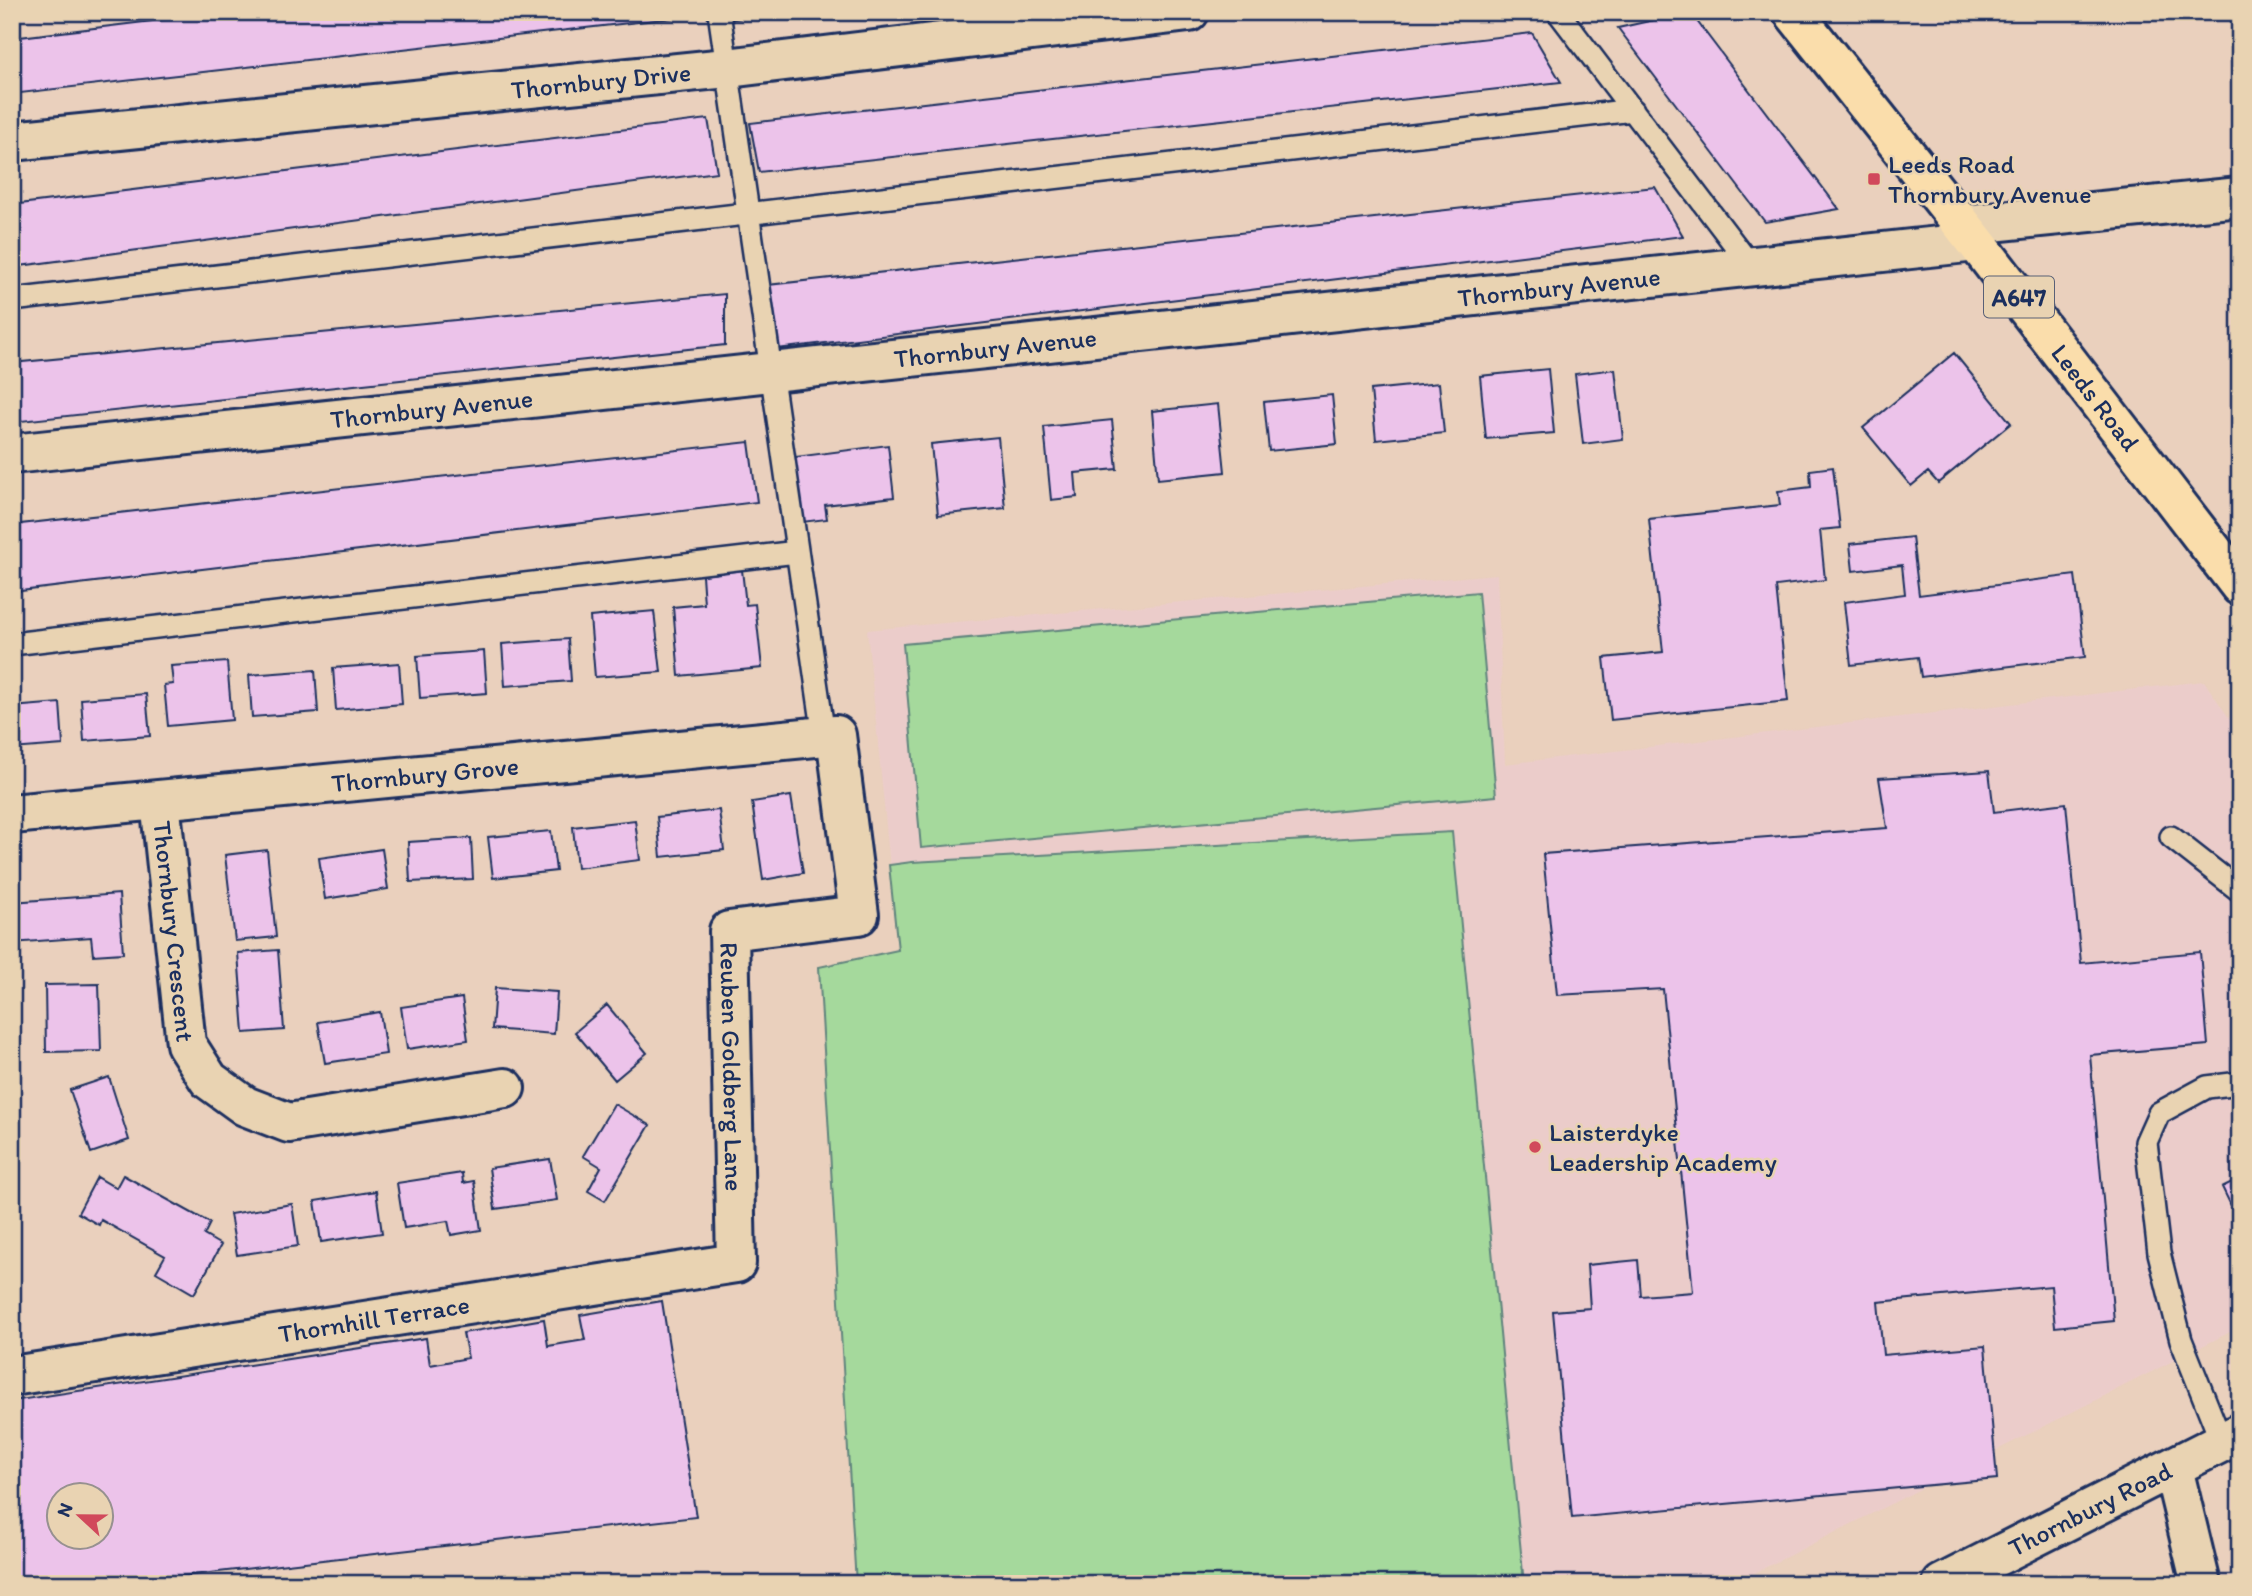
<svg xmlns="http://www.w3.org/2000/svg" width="2252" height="1596" font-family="Itim,sans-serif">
	<rect width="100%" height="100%" fill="#ead0bd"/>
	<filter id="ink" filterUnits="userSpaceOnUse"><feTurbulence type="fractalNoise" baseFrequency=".0143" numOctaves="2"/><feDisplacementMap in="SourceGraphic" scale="14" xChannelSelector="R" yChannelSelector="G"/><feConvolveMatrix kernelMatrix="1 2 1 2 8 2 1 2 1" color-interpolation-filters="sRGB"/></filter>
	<g filter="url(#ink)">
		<path fill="#ebccca" d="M 1497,574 L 1505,764 L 2204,681 L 2240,734 L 2240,1327 L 1733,1584 L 856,1584 L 819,967 L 898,949 L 867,630 Z"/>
		<path fill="#a5d99c" stroke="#60847d" stroke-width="2" d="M 1478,592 L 1496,796 L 921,848 L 903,644 Z
			M 1452,832 L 1524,1584 L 856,1584 L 819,967 L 898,950 L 889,865 L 912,862 Z"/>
		<path fill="#ecc3ea" stroke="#1b2f5e" stroke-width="2" fill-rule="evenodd" d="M 227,12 L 690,12 L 690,16 L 12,94 L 12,38 Z
			M 733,12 L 785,12 L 734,19 Z
			M 1690,12 L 1839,209 L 1765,222 L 1618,28 Z
			M 1532,33 L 1561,82 L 759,172 L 750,123 Z
			M 708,119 L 717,172 L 12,267 L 12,205 Z
			M 1655,187 L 1683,236 L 777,349 L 768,285 Z
			M 725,294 L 725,345 L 12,422 L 12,363 Z
			M 1954,353 L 2011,423 L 1938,483 L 1928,472 L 1911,486 L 1863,428 Z
			M 1548,369 L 1554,433 L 1486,439 L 1480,376 Z
			M 1615,369 L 1623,439 L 1583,444 L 1575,374 Z
			M 1439,383 L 1444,433 L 1376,440 L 1371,390 Z
			M 1332,395 L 1337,444 L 1269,451 L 1264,402 Z
			M 1218,404 L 1225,472 L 1158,479 L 1152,411 Z
			M 1112,420 L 1117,469 L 1075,473 L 1077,497 L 1051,500 L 1044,427 Z
			M 998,437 L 1005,508 L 938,515 L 931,444 Z
			M 749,442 L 757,502 L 12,592 L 12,525 Z
			M 888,445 L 894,497 L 825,505 L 827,519 L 802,522 L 795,457 Z
			M 1833,467 L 1840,528 L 1820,530 L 1825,580 L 1776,586 L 1788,701 L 1611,720 L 1604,658 L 1663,652 L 1649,519 L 1780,505 L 1778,491 L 1811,487 L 1810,470 Z
			M 1912,537 L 1919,595 L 2075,575 L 2085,657 L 1921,677 L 1918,657 L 1851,665 L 1844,602 L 1905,594 L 1902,565 L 1853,571 L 1850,544 Z
			M 742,570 L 746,605 L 755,604 L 762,668 L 679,676 L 673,607 L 704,604 L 702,575 Z
			M 654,611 L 661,672 L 595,677 L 590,617 Z
			M 568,639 L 571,681 L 505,686 L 502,644 Z
			M 484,651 L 487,693 L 420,698 L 417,656 Z
			M 227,662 L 232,720 L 168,726 L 164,685 L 173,684 L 171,666 Z
			M 399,663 L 402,704 L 336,710 L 333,668 Z
			M 315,670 L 318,712 L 252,717 L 249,675 Z
			M 146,694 L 150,736 L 84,741 L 81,699 Z
			M 60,703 L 63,745 L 12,749 L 12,707 Z
			M 1989,771 L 1994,812 L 2066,803 L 2081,963 L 2200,952 L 2208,1045 L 2090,1055 L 2114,1321 L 2055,1327 L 2051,1286 L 1878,1302 L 1883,1355 L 1985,1346 L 1997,1479 L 1572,1518 L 1553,1311 L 1590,1308 L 1587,1265 L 1638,1260 L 1641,1296 L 1693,1292 L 1663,989 L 1557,995 L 1543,854 L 1887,828 L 1879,778 Z
			M 791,796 L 803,873 L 763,880 L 752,802 Z
			M 719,810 L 724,850 L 661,857 L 657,817 Z
			M 635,820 L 640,860 L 577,868 L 573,827 Z
			M 551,831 L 556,871 L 493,878 L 488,837 Z
			M 471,838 L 473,879 L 410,882 L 408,842 Z
			M 382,849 L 388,889 L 325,899 L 319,858 Z
			M 267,850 L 276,937 L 235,941 L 225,855 Z
			M 119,894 L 123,953 L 93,955 L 91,937 L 12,943 L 12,902 Z
			M 278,950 L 284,1030 L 244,1033 L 238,953 Z
			M 99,984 L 101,1051 L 46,1052 L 45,985 Z
			M 495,988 L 557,992 L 554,1034 L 492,1029 Z
			M 462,998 L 468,1040 L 407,1049 L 401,1007 Z
			M 607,1005 L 647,1053 L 615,1080 L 575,1032 Z
			M 380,1012 L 386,1054 L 325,1063 L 318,1022 Z
			M 109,1077 L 129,1140 L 91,1153 L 70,1090 Z
			M 614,1104 L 650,1125 L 605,1201 L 588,1191 L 601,1167 L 583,1156 Z
			M 550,1159 L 557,1200 L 495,1209 L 489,1168 Z
			M 462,1173 L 463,1183 L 474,1181 L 481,1230 L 451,1235 L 448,1221 L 404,1228 L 397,1183 Z
			M 123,1175 L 210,1223 L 204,1235 L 221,1245 L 194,1294 L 156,1272 L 165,1256 L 101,1220 L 99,1225 L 78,1213 L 97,1177 L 116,1188 Z
			M 2240,1178 L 2240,1224 L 2222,1187 Z
			M 376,1191 L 382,1233 L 321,1242 L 315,1201 Z
			M 292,1204 L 298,1246 L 237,1255 L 230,1214 Z
			M 662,1301 L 696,1517 L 114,1584 L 12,1584 L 12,1401 L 426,1338 L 430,1365 L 468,1358 L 463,1333 L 544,1319 L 548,1346 L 585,1340 L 580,1315 ZM 60,1494 L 102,1494 L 102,1536 L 60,1536 Z"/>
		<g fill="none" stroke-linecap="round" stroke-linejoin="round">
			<g stroke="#1b2f5e" stroke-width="26">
				<path id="service" d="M 719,12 L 824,736
					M 1558,12 L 1751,266
					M 12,300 L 1633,110
					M 12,644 L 797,552
					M 2171,837 L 2240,891
					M 2222,1443 L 2181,1340 L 2159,1253 L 2146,1142 L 2159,1113 L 2207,1087 L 2240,1083"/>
			</g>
			<g stroke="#1b2f5e" stroke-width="44">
				<g id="minor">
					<path id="s1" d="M 12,141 L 727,68 L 1189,12"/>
					<path d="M 1962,225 L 2240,197"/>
					<path id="s2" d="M 12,454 L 1976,242"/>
					<path id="s3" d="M 160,801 L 186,1044 L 209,1080 L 245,1106 L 289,1123 L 505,1088"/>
					<path id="s4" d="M 12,814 L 836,735 L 859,915 L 729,931 L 736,1263 L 12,1376"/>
					<path d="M 2173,1468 L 2201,1584"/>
					<path id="s5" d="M 1942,1584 L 2240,1433"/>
				</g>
			</g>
			<g stroke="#1b2f5e" stroke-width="44">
				<g id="trunk">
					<path id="s6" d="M 1793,12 L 1976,242 L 2240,586"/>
				</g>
			</g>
			<use href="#service" stroke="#e9d3b2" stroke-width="21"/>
			<use href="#minor" stroke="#e9d3b2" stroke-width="38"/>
			<use href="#trunk" stroke="#faddab" stroke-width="38"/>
		</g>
	</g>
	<g fill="#d1495b" stroke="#e9d3b2" stroke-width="2.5">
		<rect x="1867" y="172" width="14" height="14" rx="3.5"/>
		<circle cx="1535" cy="1147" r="7"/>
	</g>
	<g text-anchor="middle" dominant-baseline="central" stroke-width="5" stroke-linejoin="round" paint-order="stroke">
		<rect fill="#e9d3b2" stroke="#596077" stroke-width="2" x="1984" y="276.5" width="70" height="41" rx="5"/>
		<g font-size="24" font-weight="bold" fill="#1b2f5e">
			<text x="2019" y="297">A647</text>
		</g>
		<g font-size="26" fill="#1b2f5e" stroke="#e9d3b2">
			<text stroke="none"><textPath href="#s1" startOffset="592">Thornbury Drive</textPath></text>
			<text stroke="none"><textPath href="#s2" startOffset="1556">Thornbury Avenue</textPath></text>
			<text stroke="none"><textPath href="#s2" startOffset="989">Thornbury Avenue</textPath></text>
			<text stroke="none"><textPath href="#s6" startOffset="490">Leeds Road</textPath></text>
			<text stroke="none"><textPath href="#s2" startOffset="422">Thornbury Avenue</textPath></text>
			<text stroke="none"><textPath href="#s4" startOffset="415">Thornbury Grove</textPath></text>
			<text stroke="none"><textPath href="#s3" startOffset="131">Thornbury Crescent</textPath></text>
			<text stroke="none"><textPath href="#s4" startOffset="1276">Reuben Goldberg Lane</textPath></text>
			<text transform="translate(374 1319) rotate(-9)">Thornhill Terrace</text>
			<text stroke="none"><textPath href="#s5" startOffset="166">Thornbury Road</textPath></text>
		</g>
		<g font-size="26" fill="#1b2f5e" stroke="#e9d3b2" text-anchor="start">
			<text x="1888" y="164">Leeds Road<tspan x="1888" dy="30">Thornbury Avenue</tspan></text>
			<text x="1549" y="1132">Laisterdyke<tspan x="1549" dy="30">Leadership Academy</tspan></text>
		</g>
	</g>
	<rect width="2252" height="1596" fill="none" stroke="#e9d3b2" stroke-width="42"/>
	<rect x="21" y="21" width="2210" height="1554" fill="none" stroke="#1b2f5e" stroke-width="2.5" filter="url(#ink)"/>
	<g transform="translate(80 1516) rotate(292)"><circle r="33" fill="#e9d3b2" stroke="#979190" stroke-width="2"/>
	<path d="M0-5L12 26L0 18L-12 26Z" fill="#d1495b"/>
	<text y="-10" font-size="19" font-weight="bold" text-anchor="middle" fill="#1b2f5e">N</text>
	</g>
</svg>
